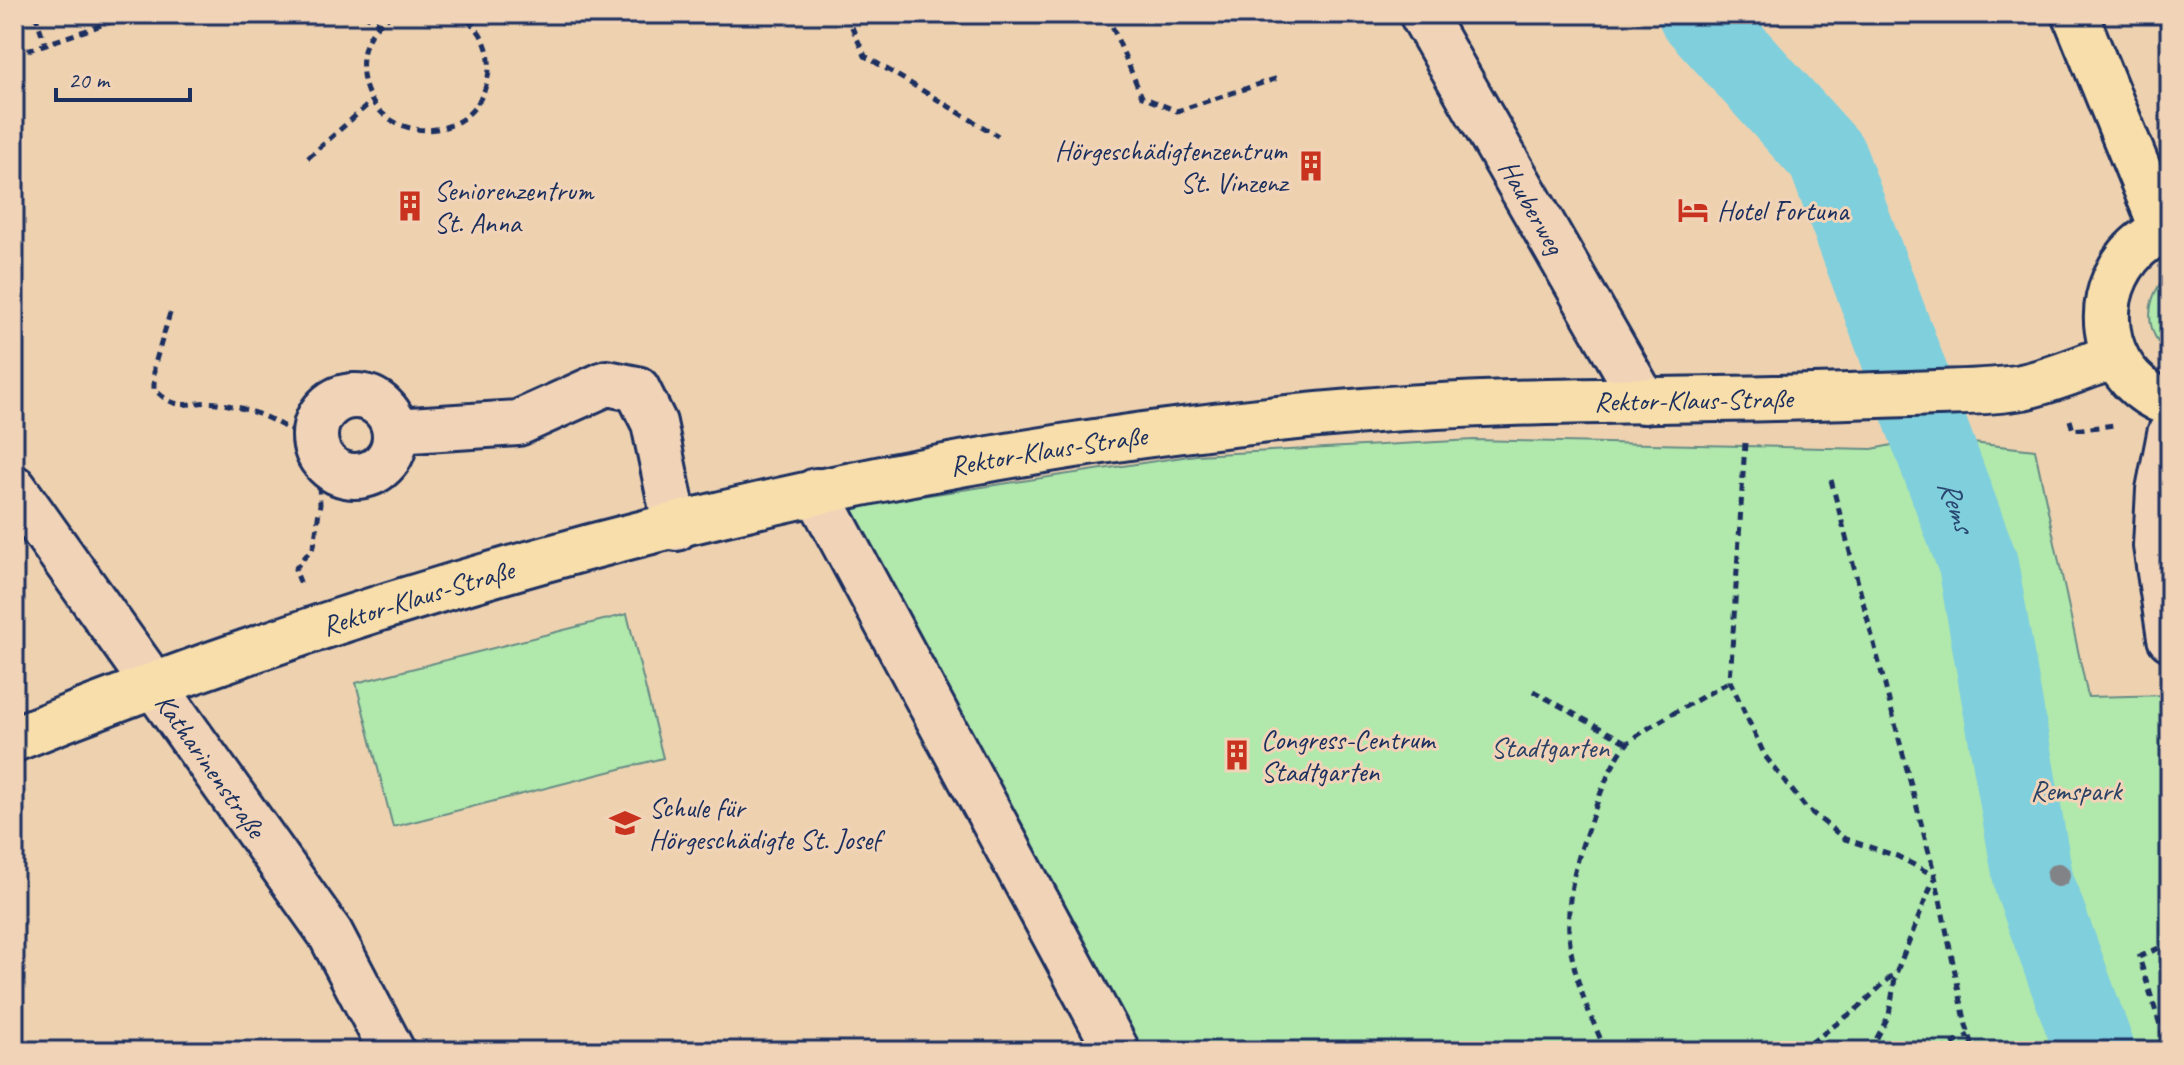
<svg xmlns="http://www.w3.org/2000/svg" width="2184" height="1065" font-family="Caveat,sans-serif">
	<rect width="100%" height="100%" fill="#eed2b0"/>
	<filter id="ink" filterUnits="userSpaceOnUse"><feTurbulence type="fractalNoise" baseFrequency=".0125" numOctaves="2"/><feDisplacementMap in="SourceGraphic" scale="16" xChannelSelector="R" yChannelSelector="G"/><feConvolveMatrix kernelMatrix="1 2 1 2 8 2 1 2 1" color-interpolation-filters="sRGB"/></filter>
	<g filter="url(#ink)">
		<path fill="#b1e8ac" stroke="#668c85" stroke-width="2" d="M 2170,272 L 2170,355 C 2142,331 2145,297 2170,272 Z
			M 1927,438 L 2035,450 L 2088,697 L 2170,695 L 2170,1051 L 1124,1051 L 849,507 L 1196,455 L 1474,440 L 1872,449 Z
			M 627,614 L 663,758 L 393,827 L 356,683 Z"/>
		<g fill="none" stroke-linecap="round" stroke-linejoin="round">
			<path stroke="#80cfdc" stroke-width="80" id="s1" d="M 1698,14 L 1827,157 L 1978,564 L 2034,883 L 2095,1051"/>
			<g stroke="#1b2f5e" stroke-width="50">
				<g id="minor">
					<path id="s2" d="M 1422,14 L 1644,401"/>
					<circle cx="355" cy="436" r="40"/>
					<path d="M 395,431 L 518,423 L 607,383 L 637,389 L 654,423 L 676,528"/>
					<path d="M 2170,434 L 2159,490 L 2156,546 L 2170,638"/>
					<path id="s3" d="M 14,488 L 330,933 L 392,1051"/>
					<path d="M 816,491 L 1117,1051"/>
				</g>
			</g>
			<g stroke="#1b2f5e" stroke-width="50">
				<g id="major">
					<path d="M 2075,14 L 2163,230"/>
					<path d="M 2170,229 C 2155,232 2139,244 2129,256 C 2087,308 2107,382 2170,404"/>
					<path id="s4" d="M 14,739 C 440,568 905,448 1364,411 C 1500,400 1638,401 1774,398 C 1828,397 1882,395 1936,393 C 1965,392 1994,392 2022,387 C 2054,380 2084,367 2114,356"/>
				</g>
			</g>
			<path stroke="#1b2f5e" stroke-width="5" stroke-dasharray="8 6" stroke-linecap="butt" d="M 35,14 L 46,46
				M 363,14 L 378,23
				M 393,14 C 376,24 365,38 363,57 C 354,145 480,158 489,70 C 491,46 479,26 459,14
				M 846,14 L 865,56 L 998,136
				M 1107,14 L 1142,97 L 1177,111 L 1278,78
				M 14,55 L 134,14
				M 308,158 L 371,102
				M 170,313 L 154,367 L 154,389 C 182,417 192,397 223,404 C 260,411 287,426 317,449 L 320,504 L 314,546 L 295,569 L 302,587
				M 2070,420 L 2073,430 L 2115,425
				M 1745,443 L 1730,681 L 1765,756 L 1806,808 L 1845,839 L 1897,856 L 1935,876 L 1897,971 L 1858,1008 L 1800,1051
				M 1831,480 L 1935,876 L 1966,1025 L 1975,1051
				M 1533,691 L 1627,743
				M 1606,1051 C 1565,962 1555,917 1590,823 C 1599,797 1609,767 1626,745 C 1636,732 1711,693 1730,681
				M 1870,1051 L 1889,1015 L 1896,972
				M 1940,1051 L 1969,1035
				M 2168,1051 L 2139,957 L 2170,943"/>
			<use href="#minor" stroke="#f1d4b8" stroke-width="44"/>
			<use href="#major" stroke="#f8deab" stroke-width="44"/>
		</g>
		<circle fill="#828387" cx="2058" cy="875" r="12"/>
	</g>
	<defs>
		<g id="building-bare" transform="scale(2.4)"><path d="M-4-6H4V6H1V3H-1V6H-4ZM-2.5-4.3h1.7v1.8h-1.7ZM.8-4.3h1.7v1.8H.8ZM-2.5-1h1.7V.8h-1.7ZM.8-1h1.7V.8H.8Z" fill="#c8321e" stroke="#f1d4b8" stroke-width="2.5" paint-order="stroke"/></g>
		<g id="hotel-bare" transform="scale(2.4)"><path d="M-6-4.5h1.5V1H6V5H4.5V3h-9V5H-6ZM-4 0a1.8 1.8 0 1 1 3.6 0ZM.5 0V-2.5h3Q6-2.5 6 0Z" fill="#c8321e" stroke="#f1d4b8" stroke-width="2.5" paint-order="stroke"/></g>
		<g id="school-bare" transform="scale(2.4)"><path d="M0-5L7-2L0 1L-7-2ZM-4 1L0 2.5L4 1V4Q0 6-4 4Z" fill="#c8321e" stroke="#f1d4b8" stroke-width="2.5" paint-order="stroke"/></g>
	</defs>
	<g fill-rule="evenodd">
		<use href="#building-bare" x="1311" y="166"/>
		<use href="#building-bare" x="410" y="206"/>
		<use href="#hotel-bare" x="1693" y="210"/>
		<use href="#building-bare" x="1237" y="755"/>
		<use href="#school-bare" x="625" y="823"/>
	</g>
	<g text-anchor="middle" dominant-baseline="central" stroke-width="6" stroke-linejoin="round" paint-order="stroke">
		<g font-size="28" fill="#1b2f5e" stroke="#f1d4b8" text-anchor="start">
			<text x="1287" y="150" text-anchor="end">Hörgeschädigtenzentrum<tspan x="1287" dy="32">St. Vinzenz</tspan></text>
			<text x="434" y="190">Seniorenzentrum<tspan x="434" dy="32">St. Anna</tspan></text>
			<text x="1717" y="210">Hotel Fortuna</text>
			<text x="1261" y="739">Congress-Centrum<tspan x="1261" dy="32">Stadtgarten</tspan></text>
			<text x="649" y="807">Schule für<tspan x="649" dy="32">Hörgeschädigte St. Josef</tspan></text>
		</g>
		<g font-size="28" fill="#1b2f5e" stroke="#f1d4b8">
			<text stroke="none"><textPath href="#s2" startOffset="222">Hauberweg</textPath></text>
			<text stroke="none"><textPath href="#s4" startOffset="1724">Rektor-Klaus-Straße</textPath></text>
			<text stroke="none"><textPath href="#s4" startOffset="1076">Rektor-Klaus-Straße</textPath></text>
			<text stroke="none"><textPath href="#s4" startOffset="428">Rektor-Klaus-Straße</textPath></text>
			<text stroke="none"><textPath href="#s3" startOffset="340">Katharinenstraße</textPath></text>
		</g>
		<g font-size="28" fill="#2a4266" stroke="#f1d4b8">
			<text x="1550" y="747">Stadtgarten</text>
			<text x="2076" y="790">Remspark</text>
		</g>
		<g font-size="30" font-style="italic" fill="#2a4771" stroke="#f1d4b8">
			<text stroke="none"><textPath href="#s1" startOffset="564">Rems</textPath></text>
		</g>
	</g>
	<rect width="2184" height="1065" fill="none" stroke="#f1d4b8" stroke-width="48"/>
	<rect x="24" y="24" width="2136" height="1017" fill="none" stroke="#1b2f5e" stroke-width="3" filter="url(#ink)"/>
	<path d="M56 88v12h134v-12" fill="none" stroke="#1b2f5e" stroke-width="4"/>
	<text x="68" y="88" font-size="24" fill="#1b2f5e" stroke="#f1d4b8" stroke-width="6" paint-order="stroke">20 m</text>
</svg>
